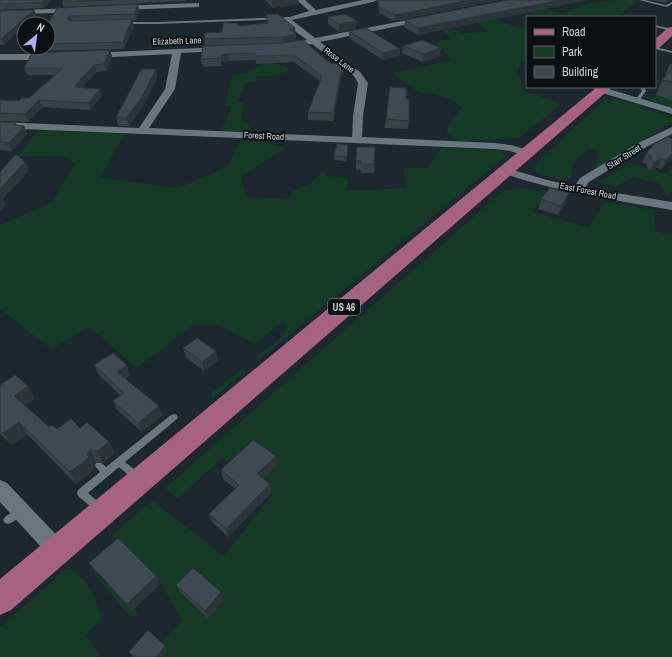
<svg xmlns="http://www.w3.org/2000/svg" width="672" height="657" font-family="'Archivo Narrow',sans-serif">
	<rect width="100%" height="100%" fill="#1c2730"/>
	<path fill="#143925" d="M 528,0 L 560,14 L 588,3 L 598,3 L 613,0 L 633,0 L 637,2 L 616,17 L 537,17 L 516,2 Z
		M 477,11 L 518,28 L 527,27 L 527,61 L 521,61 L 517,74 L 522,80 L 523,90 L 559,103 L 558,107 L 519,138 L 459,141 L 446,132 L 450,122 L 462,108 L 452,99 L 417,91 L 392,73 L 451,60 L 436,42 L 451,38 L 430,20 L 435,19 L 461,33 L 488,32 L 465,13 Z
		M 270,63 L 286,66 L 290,69 C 278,76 270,78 256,76 L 255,82 L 246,82 L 238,101 L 244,103 L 241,120 L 252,126 L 249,133 L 218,131 L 227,120 L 231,106 L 225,105 L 232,75 L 249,72 L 259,65 Z
		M 656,95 L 672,100 L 672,106 L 670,107 L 649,101 Z
		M 615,99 L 643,105 L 635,106 L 672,117 L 672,122 L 596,170 L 598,151 L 588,148 L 573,163 L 571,177 L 567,181 L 541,175 L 531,168 L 603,101 Z
		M 39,129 L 125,133 L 100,178 L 178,188 L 227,167 L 240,141 L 264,142 L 286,148 L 241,177 L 246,197 L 291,199 L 291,193 L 298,188 L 310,184 L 324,170 L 327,176 L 348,177 L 347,191 L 407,188 L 403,168 L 428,168 L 442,147 L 496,150 L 502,151 L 506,156 L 260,359 L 256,357 L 286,333 L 285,321 L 254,344 L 218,325 L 193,325 L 137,368 L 89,327 L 51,349 L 0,309 L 0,225 L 52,202 L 75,164 L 63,156 L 16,157 Z
		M 630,163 L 667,174 L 672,166 L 672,191 L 666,198 L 661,184 L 633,177 L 616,187 L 598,182 Z
		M 519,188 L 548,191 L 533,212 L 588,227 L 606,202 L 654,210 L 655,231 L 672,235 L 672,657 L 147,657 L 182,621 L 161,583 L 112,535 L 152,500 L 224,556 L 272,495 L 259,483 L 277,465 L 237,465 L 223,457 L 178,499 L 165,488 L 503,191 Z
		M 243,370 L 247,370 L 212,399 L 211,394 L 213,391 L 239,371 Z
		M 93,567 L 132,611 L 134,609 L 139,615 L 133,617 L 127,614 L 93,572 Z
		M 66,569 C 83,570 99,602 101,618 L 86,635 L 101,657 L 0,657 L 0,627 Z"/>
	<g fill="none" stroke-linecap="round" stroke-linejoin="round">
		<path fill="#697680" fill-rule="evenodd" d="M 639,0 L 645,0 L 666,5 L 672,2 L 672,4 L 667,7 Z
			M 289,17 L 290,19 L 158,24 L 123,24 L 121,23 L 123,22 L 158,22 Z
			M 655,25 L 672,29 L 672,31 L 655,27 Z
			M 655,47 L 672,51 L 672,53 L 655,49 Z
			M 589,87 L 596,87 L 604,90 L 602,91 Z
			M 640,87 L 644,87 L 646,91 L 639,101 L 635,101 L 635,100 L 642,91 Z
			M 174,414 L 177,415 L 178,417 L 177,419 L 125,462 L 140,474 L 141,477 L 140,480 L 137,481 L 134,480 L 119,467 L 88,493 L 102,505 L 104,508 L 102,511 L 99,512 L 96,511 L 78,496 L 77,493 L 78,490 L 100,472 L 95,466 L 96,463 C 101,462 103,464 106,467 L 171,415 Z
			M 19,507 L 22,508 L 24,511 C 21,517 14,522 8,524 L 5,523 L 3,520 L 5,517 Z"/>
		<path fill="#697680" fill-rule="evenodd" d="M 297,0 L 305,0 L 316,10 L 363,0 L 377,0 L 373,2 L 292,20 L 315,38 L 423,17 L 427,19 L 423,21 L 320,42 L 360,72 L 368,83 L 363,116 L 362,137 L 495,143 L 511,145 L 531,151 L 532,153 L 527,156 L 510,151 L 495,149 L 0,128 L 0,122 L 139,128 L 165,89 L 172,54 L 92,58 L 89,57 L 88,55 L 89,53 L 222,47 L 226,49 L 225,51 L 181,53 L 175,89 L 149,128 L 352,137 L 353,116 L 358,83 L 354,76 L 312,44 L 288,48 L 284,46 L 285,44 L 307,40 L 287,25 L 283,19 L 309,11 Z
			M 196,3 L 199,3 L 199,7 L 119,10 L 115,8 L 119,6 Z
			M 75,8 L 79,10 L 78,12 L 0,15 L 0,11 Z
			M 0,54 L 50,54 L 54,57 L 50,60 L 0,60 Z
			M 602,87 L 672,108 L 672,114 L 599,92 L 597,90 L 599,88 Z
			M 672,127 L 672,134 L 648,146 L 589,182 L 585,188 L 672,202 L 672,210 C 615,200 557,192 502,173 L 500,171 L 506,168 L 547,180 L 575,186 L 580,178 L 640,142 Z
			M 0,480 L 7,483 L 65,544 L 68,551 L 65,558 L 58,561 L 51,558 L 0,502 Z"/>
		<path fill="#a66381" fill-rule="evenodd" d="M 672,27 L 672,36 L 659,48 L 655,49 L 655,39 L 668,28 Z
			M 597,87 L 612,87 L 11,610 L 0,615 L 0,579 Z"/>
	</g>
	<path fill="#354047" d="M 0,0 L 52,0 L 44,8 L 0,10 Z
		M 62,0 L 185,0 L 186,1 L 63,7 L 62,2 L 63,1 Z
		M 265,0 L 298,0 L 299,4 L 273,8 Z
		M 377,0 L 499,0 L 394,21 L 379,13 Z
		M 507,0 L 418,35 L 404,27 L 405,20 Z
		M 651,0 L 670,0 L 666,3 Z
		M 57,8 L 139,11 L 136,20 L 132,21 L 134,26 L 124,49 L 39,51 L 38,48 L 48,48 L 48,24 Z
		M 0,11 L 36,15 L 26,24 L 24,24 L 24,26 L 4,45 L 0,45 Z
		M 266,15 L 295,28 L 296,41 L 289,42 L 343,69 L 333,121 L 308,120 L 308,112 L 320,81 L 294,62 L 256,64 L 256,60 L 229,61 L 222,62 L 221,66 L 203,67 L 201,59 L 253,44 L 205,46 L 204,39 L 222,32 L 238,23 L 238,26 L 267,23 Z
		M 328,17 L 357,21 L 356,28 L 339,32 L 328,24 Z
		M 349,31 L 400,49 L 400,56 L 383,60 L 349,38 Z
		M 403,46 L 440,56 L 423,62 L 402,53 Z
		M 110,50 L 112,57 L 106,71 L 96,72 L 82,88 L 102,96 L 90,110 L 42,107 L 28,122 L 0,121 L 0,100 L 19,101 L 29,98 L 55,75 L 27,75 L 24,68 Z
		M 672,63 L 672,100 L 656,95 L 662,80 L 664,77 L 669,66 Z
		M 156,69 L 157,77 L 144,105 L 129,126 L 118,126 L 116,117 Z
		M 406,99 L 409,121 L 408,129 L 385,128 L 386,119 Z
		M 0,122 L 16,123 L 17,126 L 24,126 L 27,134 L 12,151 L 0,150 Z
		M 672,139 L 672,160 L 667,162 L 662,169 L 657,168 L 650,171 L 646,166 L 647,164 L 642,163 L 646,154 Z
		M 375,147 L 374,173 L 360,173 L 361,170 L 356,170 L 356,161 Z
		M 348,149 L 346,161 L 334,160 L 334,156 Z
		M 541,199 L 566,203 L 558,215 L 538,209 Z
		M 183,348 L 216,351 L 218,361 L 204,371 L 186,357 Z
		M 94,365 L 130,375 L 125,378 L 163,415 L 142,432 L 117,410 L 113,401 L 120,395 L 98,374 Z
		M 0,385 L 35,398 L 25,405 L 49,427 L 57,429 L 80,428 L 115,453 L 103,463 L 96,462 L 94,466 L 95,469 L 76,484 L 27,434 L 12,445 L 0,434 Z
		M 277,465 L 263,479 L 270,484 L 271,493 L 228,537 L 212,522 L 209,514 L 235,489 L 223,479 L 221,470 Z
		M 89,563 L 156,576 L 160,584 L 132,611 L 95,570 Z
		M 176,585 L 224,600 L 208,618 L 180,592 Z"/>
	<path fill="#2b343a" d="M 45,0 L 52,0 L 44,8 L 42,2 Z
		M 282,0 L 298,0 L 299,4 L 273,8 L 272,1 Z
		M 470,0 L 499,0 L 394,21 L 395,15 Z
		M 560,0 L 588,0 L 418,35 L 418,28 Z
		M 667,0 L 670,0 L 666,3 Z
		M 138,4 L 139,11 L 136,20 L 134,14 Z
		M 34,10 L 36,15 L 26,24 L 24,24 L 24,26 L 4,45 L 1,39 Z
		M 70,16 L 72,22 L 67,18 Z
		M 132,19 L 134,26 L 124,49 L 123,42 Z
		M 357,21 L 356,28 L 339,32 L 339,24 Z
		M 295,28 L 296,41 L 284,44 L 283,37 L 290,29 Z
		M 441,48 L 440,56 L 423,62 L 424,54 Z
		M 400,49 L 400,56 L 383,60 L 383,53 Z
		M 110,50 L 112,57 L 106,71 L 104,64 Z
		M 228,54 L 229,61 L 222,62 L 221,66 L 221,55 Z
		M 343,62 L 343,69 L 333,121 L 333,113 Z
		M 94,65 L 96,72 L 76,95 L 74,87 Z
		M 156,69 L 157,77 L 144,105 L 129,126 L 126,118 Z
		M 100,89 L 102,96 L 90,110 L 88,103 Z
		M 39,100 L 42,107 L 28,122 L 25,114 Z
		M 24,126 L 27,134 L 12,151 L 9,143 Z
		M 672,153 L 672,160 L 667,162 L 662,169 L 666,160 Z
		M 661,159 L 657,168 L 650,171 L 654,162 Z
		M 25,162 L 29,171 L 3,199 L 6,205 L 0,212 L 0,189 Z
		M 569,193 L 566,203 L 558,215 L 561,206 Z
		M 216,351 L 218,361 L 204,371 L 202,362 Z
		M 127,365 L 130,375 L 121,381 L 117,372 Z
		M 28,386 L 35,398 L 22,407 L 14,396 Z
		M 159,406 L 163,415 L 142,432 L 138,423 Z
		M 19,422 L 27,434 L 12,445 L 3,433 Z
		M 109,442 L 115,453 L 103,463 L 97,451 Z
		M 90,450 L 96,462 L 94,466 L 87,454 Z
		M 276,456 L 277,465 L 259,483 L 257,474 Z
		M 89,457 L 95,469 L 76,484 L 70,472 Z
		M 270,484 L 271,493 L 228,537 L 226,529 Z
		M 156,576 L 160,584 L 132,611 L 127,604 Z
		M 221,592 L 224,600 L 208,618 L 205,611 Z
		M 165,646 L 167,649 L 161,657 L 156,657 Z"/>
	<path fill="#3e4a53" stroke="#2b343a" d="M 0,0 L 45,0 L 42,2 L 0,4 Z
		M 63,0 L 114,0 L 62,2 Z
		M 271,0 L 282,0 L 272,1 Z
		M 378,0 L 470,0 L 395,15 L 379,7 Z
		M 507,0 L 560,0 L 418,28 L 405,20 Z
		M 138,4 L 134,14 L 70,16 L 67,18 L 70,21 L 132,19 L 123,42 L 48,44 L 48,24 L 57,8 Z
		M 34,10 L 1,39 L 0,39 L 0,11 Z
		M 278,14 L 295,28 L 290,29 L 296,34 L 283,37 L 204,39 L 205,33 L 222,32 L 223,23 L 238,23 L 238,26 L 269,23 L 266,15 Z
		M 345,14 L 357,21 L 339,24 L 328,17 Z
		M 366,28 L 400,49 L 383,53 L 349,31 Z
		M 303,40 L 331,64 L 343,62 L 333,113 L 308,112 L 322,76 L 294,55 L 255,56 L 255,53 L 228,54 L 221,55 L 220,58 L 201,59 L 203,46 L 284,43 Z
		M 422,40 L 441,48 L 424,54 L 403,46 Z
		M 110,50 L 104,64 L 94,65 L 74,87 L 100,89 L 88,103 L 39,100 L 25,114 L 0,113 L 0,100 L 19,101 L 22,98 L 29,98 L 63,68 L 24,68 L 32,53 Z
		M 672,63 L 672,67 L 669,66 Z
		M 142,69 L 156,69 L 142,97 L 126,118 L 116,117 L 140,72 Z
		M 672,70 L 672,82 L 662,80 Z
		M 390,87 L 406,88 L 406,99 L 409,99 L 409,121 L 386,119 Z
		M 0,122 L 16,123 L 14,125 L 24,126 L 9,143 L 0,142 Z
		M 668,137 L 672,139 L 672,153 L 666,160 L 661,159 L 654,162 L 650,157 L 651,156 L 646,154 L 654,144 Z
		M 337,144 L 348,145 L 347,157 L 334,156 Z
		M 357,147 L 375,147 L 374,164 L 361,164 L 361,161 L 356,161 Z
		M 16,154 L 25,162 L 0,189 L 0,172 Z
		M 550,188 L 569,193 L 561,206 L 541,199 Z
		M 197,338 L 216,351 L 202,362 L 183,348 Z
		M 113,353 L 127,365 L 117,372 L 159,406 L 138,423 L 113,401 L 124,393 L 94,365 Z
		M 15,375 L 28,386 L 14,396 L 49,427 L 52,425 L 57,429 L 71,419 L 80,428 L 87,422 L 109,442 L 97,451 L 90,450 L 87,454 L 89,457 L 70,472 L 19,422 L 3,433 L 0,430 L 0,385 Z
		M 253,440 L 276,456 L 257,474 L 270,484 L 226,529 L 209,514 L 239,485 L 221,470 Z
		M 118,538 L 156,576 L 127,604 L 89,563 Z
		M 193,568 L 221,592 L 205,611 L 176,585 Z
		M 148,630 L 165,646 L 156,657 L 134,657 L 129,652 Z"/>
	<g text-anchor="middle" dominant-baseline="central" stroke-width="3.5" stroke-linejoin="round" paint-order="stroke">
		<g font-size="9" fill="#cbd2d8" stroke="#0b1013">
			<text transform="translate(177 41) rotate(-2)">Elizabeth Lane</text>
			<text transform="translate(339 60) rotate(37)">Rose Lane</text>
			<text transform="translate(264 136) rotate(3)">Forest Road</text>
			<text transform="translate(624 157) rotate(-32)">Starr Street</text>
			<text transform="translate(588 191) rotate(11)">East Forest Road</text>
		</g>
		<rect fill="#0b1013" stroke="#91989d" stroke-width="1" x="328" y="299" width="32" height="16" rx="3"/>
		<g font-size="10" font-weight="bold" fill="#cbd2d8">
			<text x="344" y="307">US 46</text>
		</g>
	</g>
	<rect x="526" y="16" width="130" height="72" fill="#0b1013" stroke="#585e62"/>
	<rect x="534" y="29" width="20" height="6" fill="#a66381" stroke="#585e62"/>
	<text x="562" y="36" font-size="12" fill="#cbd2d8">Road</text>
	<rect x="534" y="46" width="20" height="12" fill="#143925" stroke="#585e62"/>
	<text x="562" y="56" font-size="12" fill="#cbd2d8">Park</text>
	<rect x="534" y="66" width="20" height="12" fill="#3e4a53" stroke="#585e62"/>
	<text x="562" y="76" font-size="12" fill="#cbd2d8">Building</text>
	<g transform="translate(36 36) rotate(29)"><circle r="19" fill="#0b1013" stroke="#585e62"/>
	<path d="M0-3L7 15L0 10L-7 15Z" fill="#b2adf9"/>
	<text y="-6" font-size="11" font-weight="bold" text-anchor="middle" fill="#cbd2d8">N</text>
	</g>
</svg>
